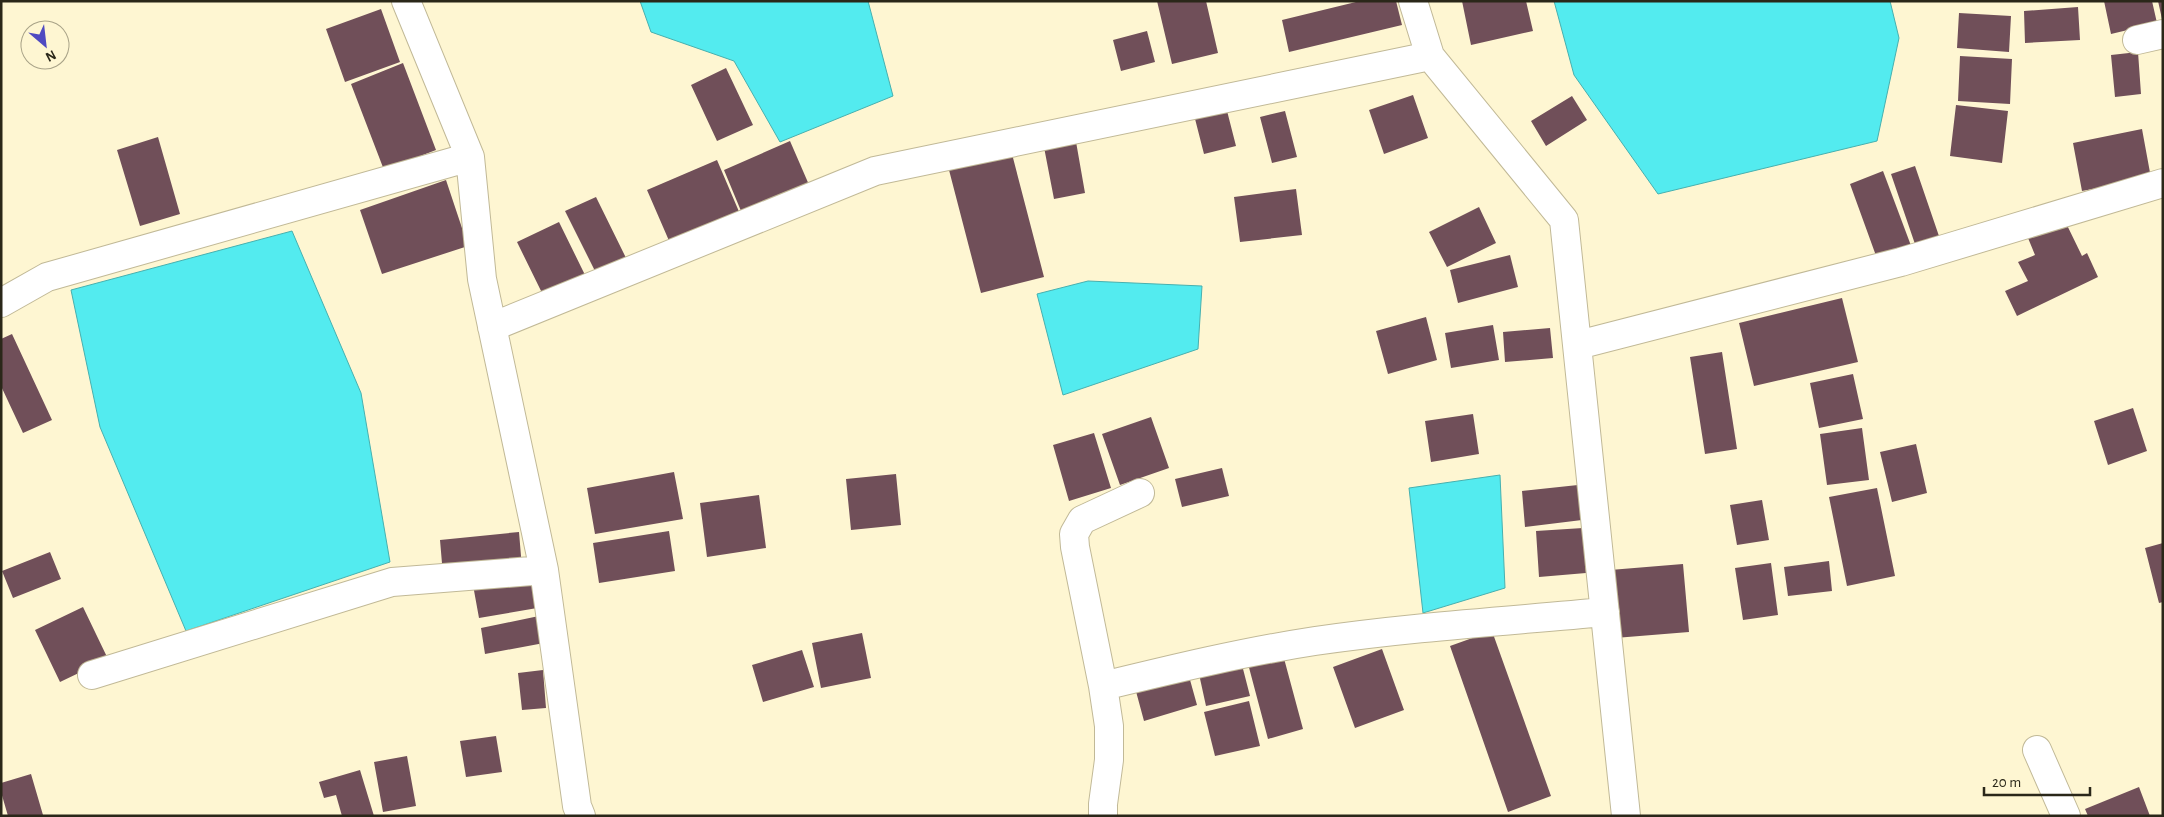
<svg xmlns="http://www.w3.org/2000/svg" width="2164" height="817" font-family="'Alegreya Sans',sans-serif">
	<rect width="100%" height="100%" fill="#fef6d2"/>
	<path fill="#53ebef" stroke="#47b0af" d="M 640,1 L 868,1 L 893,96 L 780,142 L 734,61 L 651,32 Z
		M 1554,1 L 1890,1 L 1899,38 L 1877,141 L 1658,194 L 1574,75 Z
		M 292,231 L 361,393 L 390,562 L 186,631 L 100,427 L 71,290 Z
		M 1088,281 L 1202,286 L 1198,349 L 1063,395 L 1037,294 Z
		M 1500,475 L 1505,588 L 1423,613 L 1409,488 Z"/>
	<path fill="#704f59" d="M 1157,1 L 1206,1 L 1218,53 L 1172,64 Z
		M 1360,1 L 1396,1 L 1402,25 L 1289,52 L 1282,20 Z
		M 1462,1 L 1526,1 L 1533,31 L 1471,45 Z
		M 2104,1 L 2152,1 L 2157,23 L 2111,34 Z
		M 2158,1 L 2163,1 L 2163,19 L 2162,19 Z
		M 2078,7 L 2080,40 L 2025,43 L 2024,11 Z
		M 381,9 L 400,62 L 345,82 L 326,29 Z
		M 1959,13 L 2011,16 L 2009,52 L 1957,48 Z
		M 1147,31 L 1155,62 L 1121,71 L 1113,40 Z
		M 2138,52 L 2141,94 L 2115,97 L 2111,55 Z
		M 1960,56 L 2012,59 L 2010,104 L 1958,101 Z
		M 403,63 L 436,150 L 384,170 L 351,84 Z
		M 726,68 L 753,125 L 717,141 L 691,85 Z
		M 1413,95 L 1428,138 L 1384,154 L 1369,110 Z
		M 1572,96 L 1587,120 L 1546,146 L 1531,121 Z
		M 1225,103 L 1236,146 L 1204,154 L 1193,111 Z
		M 1956,105 L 2008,111 L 2002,163 L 1950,156 Z
		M 1285,111 L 1297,157 L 1272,163 L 1260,117 Z
		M 2142,129 L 2151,178 L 2082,191 L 2073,143 Z
		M 1075,136 L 1085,193 L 1054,199 L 1043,142 Z
		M 158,137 L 180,214 L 140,226 L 117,150 Z
		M 790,141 L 813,194 L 746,223 L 724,170 Z
		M 1012,154 L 1044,277 L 981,293 L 949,170 Z
		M 717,160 L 740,214 L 670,243 L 647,190 Z
		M 1915,166 L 1940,239 L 1916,247 L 1891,174 Z
		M 1883,171 L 1913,251 L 1879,264 L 1850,184 Z
		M 446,180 L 468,246 L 382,274 L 360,210 Z
		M 1296,189 L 1302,235 L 1240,242 L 1234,197 Z
		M 596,197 L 629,264 L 599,279 L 565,211 Z
		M 1479,207 L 1496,243 L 1447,267 L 1429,232 Z
		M 2065,221 L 2082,256 L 2087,253 L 2098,277 L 2017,316 L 2005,291 L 2028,281 L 2018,262 L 2035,255 L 2028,238 Z
		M 559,222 L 586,277 L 544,297 L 517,242 Z
		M 1510,255 L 1518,287 L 1458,303 L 1450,270 Z
		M 1842,298 L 1858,362 L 1754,386 L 1739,323 Z
		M 1426,317 L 1437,360 L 1388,374 L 1376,331 Z
		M 1493,325 L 1499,360 L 1451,368 L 1445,333 Z
		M 1550,328 L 1553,358 L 1505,362 L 1503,332 Z
		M 12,334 L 52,420 L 23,433 L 1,386 L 1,339 Z
		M 1722,352 L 1737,449 L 1705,454 L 1690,357 Z
		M 1853,374 L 1863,419 L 1819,428 L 1810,383 Z
		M 2133,408 L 2147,451 L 2108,465 L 2094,421 Z
		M 1473,414 L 1479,454 L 1431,462 L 1425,421 Z
		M 1151,417 L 1169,468 L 1120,485 L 1102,434 Z
		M 1862,428 L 1869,480 L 1827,485 L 1820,434 Z
		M 1094,433 L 1111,488 L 1069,501 L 1053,445 Z
		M 1916,444 L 1927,493 L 1892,502 L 1880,452 Z
		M 1222,468 L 1229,496 L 1182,507 L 1175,479 Z
		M 674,472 L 683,519 L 595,534 L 587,488 Z
		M 896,474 L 901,525 L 851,530 L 846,479 Z
		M 1578,485 L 1582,520 L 1525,527 L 1522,491 Z
		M 1877,488 L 1895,576 L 1847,586 L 1829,497 Z
		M 759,495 L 766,548 L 707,557 L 700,503 Z
		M 1762,500 L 1769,540 L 1737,545 L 1730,505 Z
		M 1583,528 L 1586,573 L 1539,577 L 1536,531 Z
		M 669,531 L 675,571 L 599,583 L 593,543 Z
		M 519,532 L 522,568 L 443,575 L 440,540 Z
		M 2163,543 L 2163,602 L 2159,603 L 2145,548 Z
		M 50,552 L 61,579 L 13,598 L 2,571 Z
		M 1829,561 L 1832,591 L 1788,596 L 1784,567 Z
		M 1771,563 L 1778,615 L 1743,620 L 1735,568 Z
		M 1683,564 L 1689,632 L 1615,638 L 1610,570 Z
		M 537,573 L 543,607 L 479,618 L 473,585 Z
		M 83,607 L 108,659 L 60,682 L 35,630 Z
		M 539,616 L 544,643 L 485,654 L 481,628 Z
		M 1492,631 L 1551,796 L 1508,812 L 1450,646 Z
		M 862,633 L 871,678 L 821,688 L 812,643 Z
		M 1382,649 L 1404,710 L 1355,728 L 1333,667 Z
		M 802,650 L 814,687 L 763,702 L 752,665 Z
		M 1282,651 L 1303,729 L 1268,739 L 1247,660 Z
		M 1242,665 L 1250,696 L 1206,706 L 1199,674 Z
		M 1187,669 L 1197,705 L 1144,721 L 1134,684 Z
		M 543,670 L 546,708 L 522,710 L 518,673 Z
		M 1249,701 L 1260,746 L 1215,756 L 1204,712 Z
		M 496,736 L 502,772 L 466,777 L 460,741 Z
		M 407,756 L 416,806 L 383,812 L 374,762 Z
		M 360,770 L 374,816 L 342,816 L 336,795 L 324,798 L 319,782 Z
		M 31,774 L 43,815 L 8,816 L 1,792 L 1,783 Z
		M 2139,787 L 2150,816 L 2088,816 L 2085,809 Z"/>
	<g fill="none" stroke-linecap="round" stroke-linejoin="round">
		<g stroke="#c1b997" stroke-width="30">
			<path id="minor" d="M 406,1 L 470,157 L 482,279 L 544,570 L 577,806 L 581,816
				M 1413,1 L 1430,56
				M 2137,40 L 2163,34
				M 1,303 L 47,277 L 470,157
				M 492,327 L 875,171 L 1430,56 L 1564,220 L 1626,816
				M 1578,345 L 1901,262 L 2163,183
				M 92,675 L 392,582 L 544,570
				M 1103,686 C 1173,669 1243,652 1315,641 C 1411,627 1508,621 1605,612
				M 2037,750 L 2066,816
				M 1103,816 L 1103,804 L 1109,760 L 1109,726 L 1103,686 L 1075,547 L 1074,534 L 1082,520 L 1140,493"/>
		</g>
		<use href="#minor" stroke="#fff" stroke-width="28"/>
	</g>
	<rect width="2164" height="817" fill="none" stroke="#2a2719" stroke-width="5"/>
	<g transform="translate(45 45) rotate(152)"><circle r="24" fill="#fef6d2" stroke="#a9a388"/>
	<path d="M0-4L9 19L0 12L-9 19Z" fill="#4f4ac1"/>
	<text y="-8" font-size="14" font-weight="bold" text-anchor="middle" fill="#2a2719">N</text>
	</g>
	<path d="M1984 787v8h106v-8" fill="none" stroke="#2a2719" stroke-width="2.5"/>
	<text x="1992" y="787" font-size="15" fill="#2a2719" stroke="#fef6d2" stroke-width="4" paint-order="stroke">20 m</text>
</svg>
